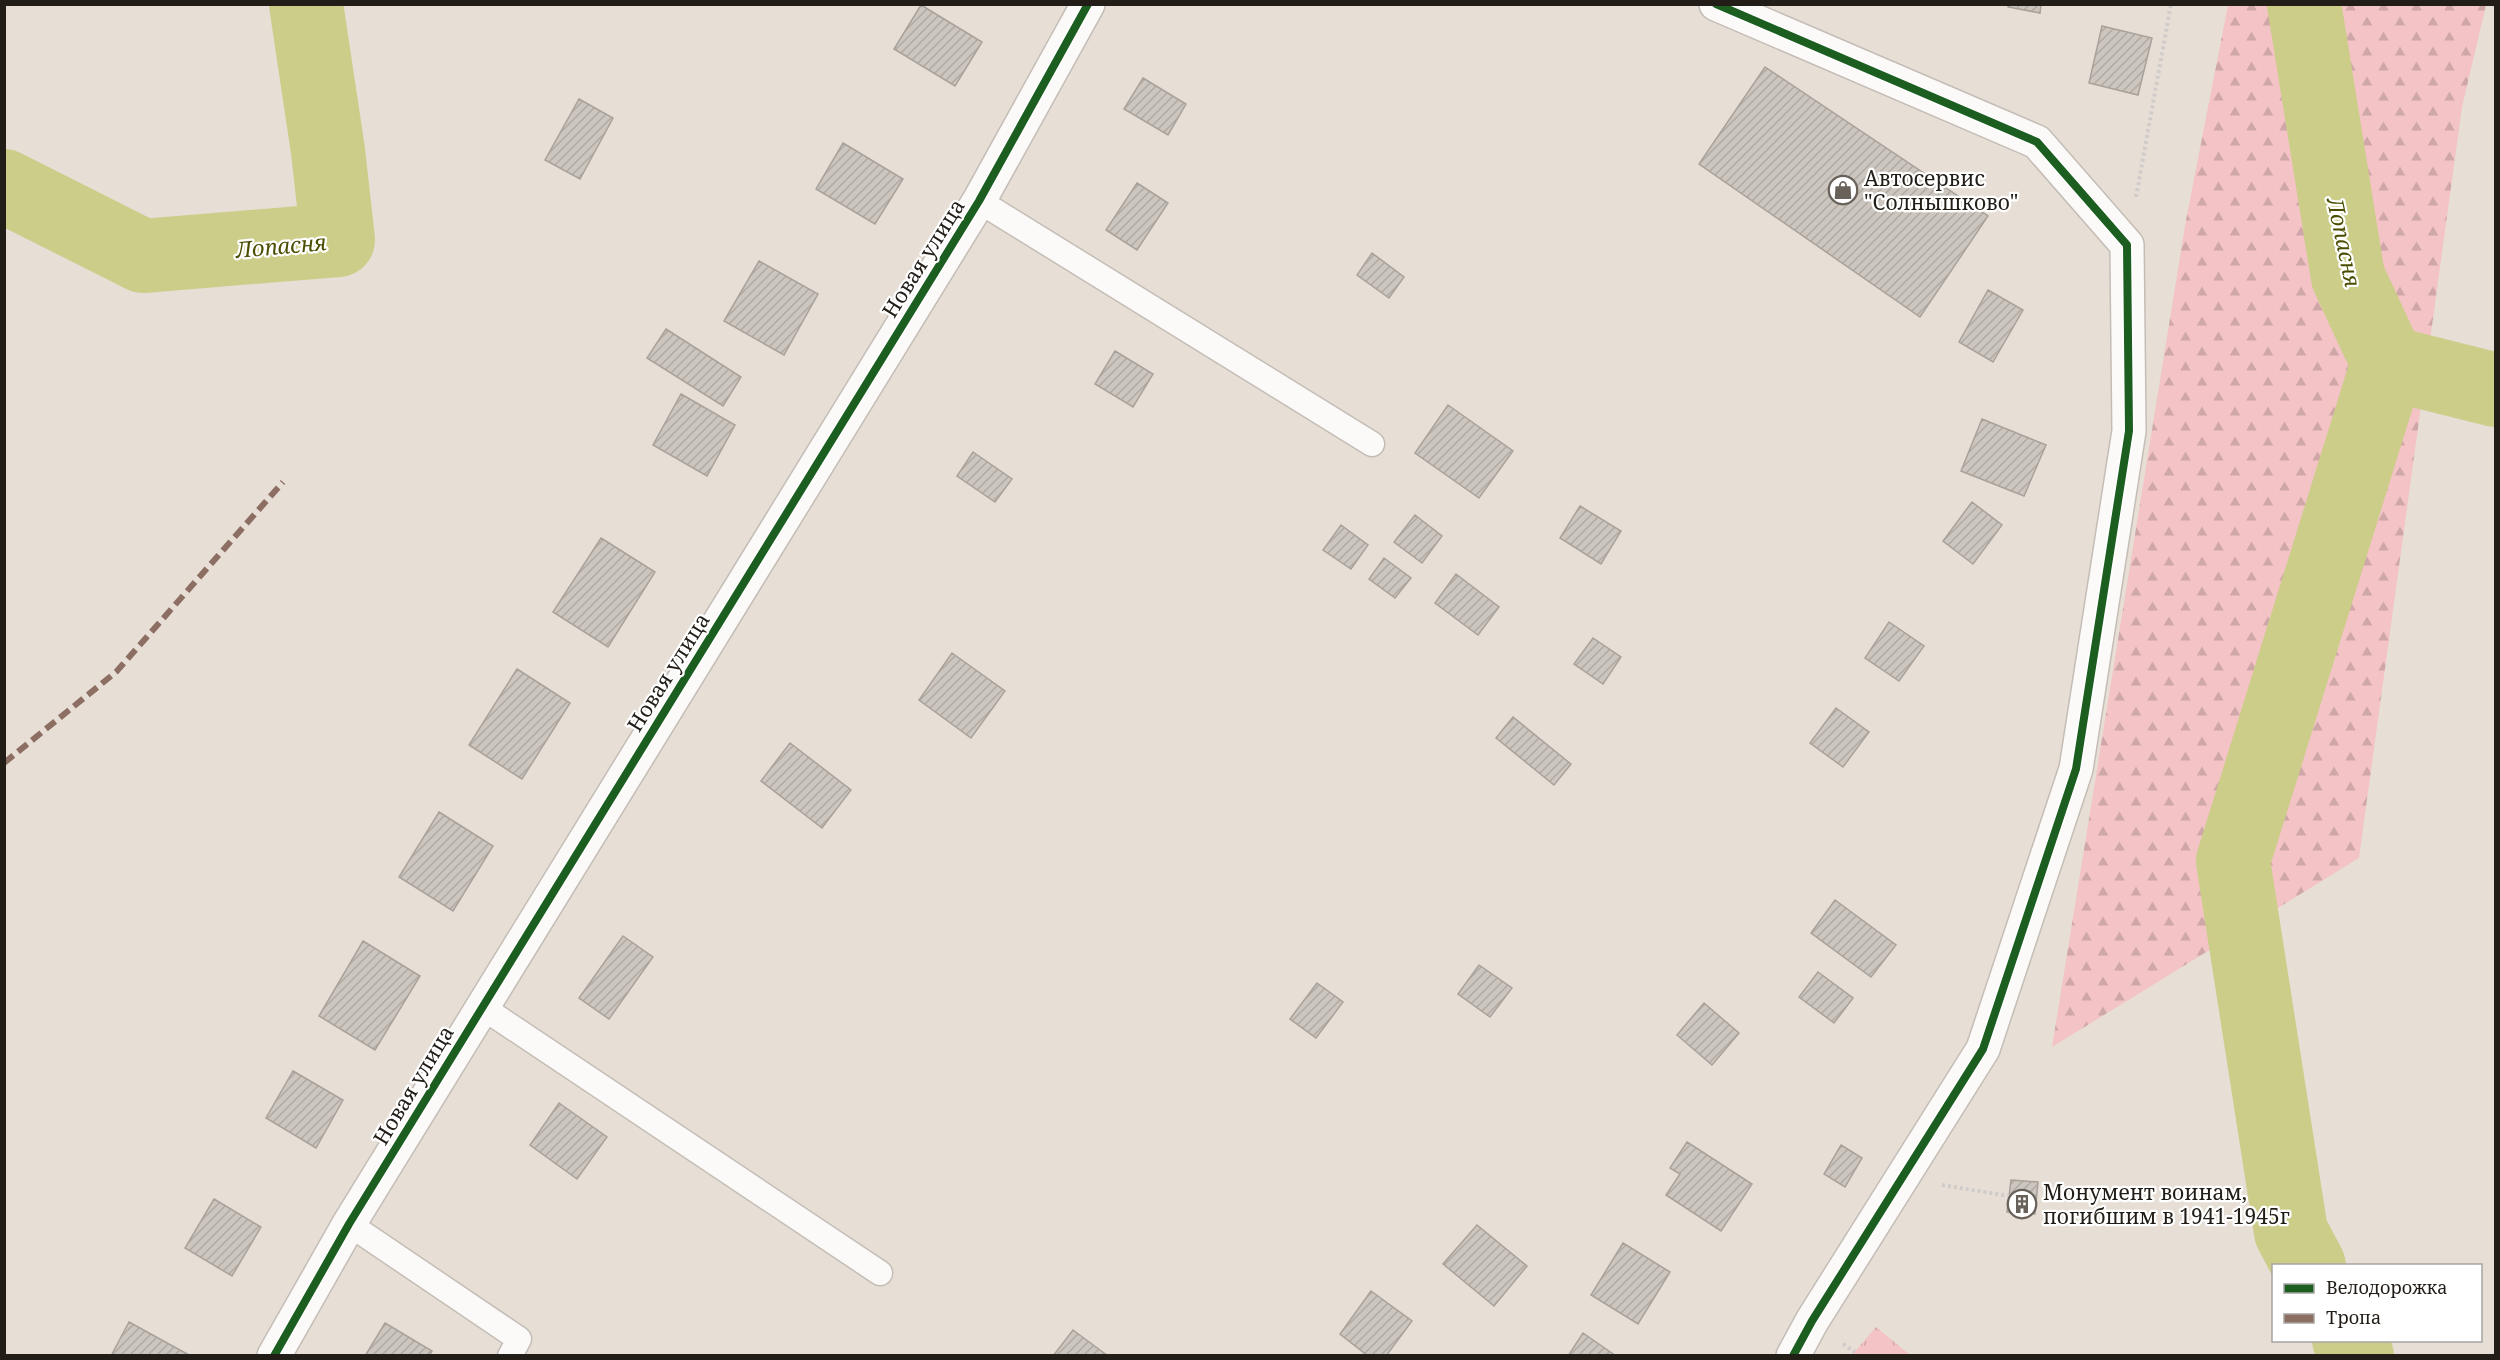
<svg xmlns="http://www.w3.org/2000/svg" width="2500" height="1360" font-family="'Noto Serif',serif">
	<defs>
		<pattern id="forest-firs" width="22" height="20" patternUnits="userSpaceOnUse" patternTransform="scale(1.5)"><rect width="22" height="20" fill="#f3c3c6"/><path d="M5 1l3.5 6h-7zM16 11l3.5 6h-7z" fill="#d0a7a9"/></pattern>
		<pattern id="park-tufts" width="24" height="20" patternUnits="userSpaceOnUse" patternTransform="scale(1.5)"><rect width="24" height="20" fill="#f3c3c6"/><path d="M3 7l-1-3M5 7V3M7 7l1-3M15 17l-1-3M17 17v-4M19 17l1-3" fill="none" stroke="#d0a7a9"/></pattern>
		<pattern id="building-hatch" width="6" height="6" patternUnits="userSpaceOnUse" patternTransform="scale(1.5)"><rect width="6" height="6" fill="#ccc6be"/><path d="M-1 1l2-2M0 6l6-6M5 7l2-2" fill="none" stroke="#afaaa3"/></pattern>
	</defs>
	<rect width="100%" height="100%" fill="#e7ded6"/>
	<path fill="url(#forest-firs)" d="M 2228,5 L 2486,5 L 2462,107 L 2359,858 L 2052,1047 L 2186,220 Z"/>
	<path fill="url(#park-tufts)" d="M 1876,1327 L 1910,1355 L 1852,1355 Z"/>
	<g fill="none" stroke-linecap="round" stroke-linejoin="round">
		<path stroke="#cccd88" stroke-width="74" d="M 2304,4 L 2348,277 L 2388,363 L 2496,390
			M 4,186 L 143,256 L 338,240 L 328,151 L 306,4
			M 2309,1266 L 2291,1232 L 2233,861 L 2388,363
			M 2349,1340 L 2357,1356"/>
	</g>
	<path fill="url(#building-hatch)" stroke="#a8a29b" stroke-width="1.5" d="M 2008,4 L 2041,4 L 2040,13 L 2008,7 Z
		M 921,5 L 982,42 L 955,86 L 894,49 Z
		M 2102,26 L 2152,38 L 2138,95 L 2089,83 Z
		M 1765,67 L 1988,216 L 1920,317 L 1699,164 Z
		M 1143,78 L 1186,104 L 1168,135 L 1124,109 Z
		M 579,99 L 613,118 L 580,179 L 545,160 Z
		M 843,143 L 903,179 L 875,224 L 816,189 Z
		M 1137,183 L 1168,203 L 1137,250 L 1106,230 Z
		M 1372,253 L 1404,277 L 1389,298 L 1357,275 Z
		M 759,261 L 818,294 L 784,355 L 724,321 Z
		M 1988,290 L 2023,310 L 1993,362 L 1959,342 Z
		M 666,329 L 741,377 L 723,406 L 647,358 Z
		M 1115,351 L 1153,374 L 1133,407 L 1095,384 Z
		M 681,394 L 735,425 L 707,476 L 653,445 Z
		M 1448,405 L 1513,451 L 1479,498 L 1415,453 Z
		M 1982,419 L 2046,445 L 2024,496 L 1961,471 Z
		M 973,452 L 1012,479 L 995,502 L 957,476 Z
		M 1972,502 L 2002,525 L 1973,564 L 1943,541 Z
		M 1580,506 L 1621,531 L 1601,564 L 1560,538 Z
		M 1415,515 L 1442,536 L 1422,563 L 1394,542 Z
		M 1341,525 L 1368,545 L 1351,569 L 1323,550 Z
		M 601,538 L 655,572 L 608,647 L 553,612 Z
		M 1384,558 L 1411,578 L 1395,598 L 1369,579 Z
		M 1456,574 L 1499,607 L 1478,635 L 1435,603 Z
		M 1889,622 L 1924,646 L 1899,681 L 1865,658 Z
		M 1593,638 L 1621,657 L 1603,684 L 1574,664 Z
		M 952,653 L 1005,691 L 971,738 L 919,700 Z
		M 517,669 L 570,703 L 522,779 L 469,745 Z
		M 1836,708 L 1869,732 L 1843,767 L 1810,743 Z
		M 1513,717 L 1571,764 L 1554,785 L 1496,738 Z
		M 790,743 L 851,790 L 822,828 L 761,781 Z
		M 439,812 L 493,846 L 453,911 L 399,877 Z
		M 1835,900 L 1896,945 L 1871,977 L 1811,933 Z
		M 623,936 L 653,957 L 609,1019 L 579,998 Z
		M 363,941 L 420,976 L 375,1050 L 319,1016 Z
		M 1479,965 L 1512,988 L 1490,1017 L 1458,994 Z
		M 1818,972 L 1853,998 L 1834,1023 L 1799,997 Z
		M 1317,983 L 1343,1002 L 1316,1038 L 1290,1019 Z
		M 1704,1003 L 1739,1033 L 1712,1065 L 1677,1035 Z
		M 293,1071 L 343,1100 L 316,1148 L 266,1118 Z
		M 559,1103 L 607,1137 L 577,1179 L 530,1145 Z
		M 1687,1142 L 1752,1184 L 1721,1231 L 1666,1195 L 1680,1174 L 1670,1168 Z
		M 1841,1145 L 1862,1158 L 1845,1187 L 1824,1174 Z
		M 2011,1180 L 2038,1182 L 2035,1214 L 2007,1212 Z
		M 214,1199 L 261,1227 L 232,1276 L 185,1248 Z
		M 1477,1225 L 1527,1266 L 1494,1306 L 1443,1264 Z
		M 1623,1243 L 1670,1272 L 1638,1324 L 1591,1295 Z
		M 1371,1291 L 1412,1321 L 1386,1356 L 1368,1356 L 1340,1334 Z
		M 129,1322 L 189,1355 L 189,1356 L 111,1356 Z
		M 385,1323 L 432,1351 L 429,1356 L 365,1356 Z
		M 1073,1330 L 1108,1356 L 1053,1356 Z
		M 1583,1333 L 1616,1356 L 1568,1356 Z"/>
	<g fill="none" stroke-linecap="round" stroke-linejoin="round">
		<g stroke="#c4bdb6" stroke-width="27">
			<path id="lane" d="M 979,201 L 1372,444
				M 482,1007 L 880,1273
				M 349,1224 L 519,1339 L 510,1356"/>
		</g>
		<g stroke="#c4bdb6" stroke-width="36">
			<path id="street" d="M 1716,4 L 2037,142 L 2127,245 L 2129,431 L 2076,769 L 1983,1049 L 1812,1321 L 1793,1356
				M 274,1356 L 349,1224 L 979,201 L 1088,4"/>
		</g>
		<path stroke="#cfccca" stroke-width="4" stroke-dasharray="3 3" stroke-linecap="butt" d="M 2136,197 L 2171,4
			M 1942,1185 L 2009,1196
			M 1843,1344 L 1855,1352"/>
		<use href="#lane" stroke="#fbfaf9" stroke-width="24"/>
		<use href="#street" stroke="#fbfaf9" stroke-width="33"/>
		<path stroke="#8d6e63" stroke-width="6" stroke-dasharray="12 6" stroke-linecap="butt" d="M 4,763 L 116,672 L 283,482"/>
		<g stroke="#fff" stroke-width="11">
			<path id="cycleway" d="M 1716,4 L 2037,142 L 2127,245 L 2129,431 L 2076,769 L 1983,1049 L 1812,1321 L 1793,1356
				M 274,1356 L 349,1224 L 979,201 L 1088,4"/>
		</g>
		<use href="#cycleway" stroke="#1b5e20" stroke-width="8"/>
	</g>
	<defs>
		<g id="shop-ring" transform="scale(1.5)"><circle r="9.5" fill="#fff" stroke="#68615a" stroke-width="1.5"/><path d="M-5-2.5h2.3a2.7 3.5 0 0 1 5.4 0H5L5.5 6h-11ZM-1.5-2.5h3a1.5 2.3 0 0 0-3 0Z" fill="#68615a"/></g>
		<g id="building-ring" transform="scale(1.5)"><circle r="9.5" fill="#fff" stroke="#68615a" stroke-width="1.5"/><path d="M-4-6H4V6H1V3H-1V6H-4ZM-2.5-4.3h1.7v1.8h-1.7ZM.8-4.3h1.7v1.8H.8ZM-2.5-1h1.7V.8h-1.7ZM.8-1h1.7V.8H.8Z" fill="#68615a"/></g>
	</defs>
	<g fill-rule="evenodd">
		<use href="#shop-ring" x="1843" y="190"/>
		<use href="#building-ring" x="2022" y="1204"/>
	</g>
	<g text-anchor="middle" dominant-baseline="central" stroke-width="4.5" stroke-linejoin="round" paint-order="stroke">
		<g font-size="21" fill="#231d17" stroke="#fff" text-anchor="start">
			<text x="1864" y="178">Автосервис<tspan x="1864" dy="24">"Солнышково"</tspan></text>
			<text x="2043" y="1192">Монумент воинам,<tspan x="2043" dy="24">погибшим в 1941-1945г</tspan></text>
		</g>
		<g font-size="21" fill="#231d17" stroke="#fff">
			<text transform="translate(923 258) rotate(-58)">Новая улица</text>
			<text transform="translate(668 672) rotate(-58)">Новая улица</text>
			<text transform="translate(413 1085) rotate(-59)">Новая улица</text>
		</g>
		<g font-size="22" font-style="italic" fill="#4b4e01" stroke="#fff">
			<text transform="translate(2345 242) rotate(78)">Лопасня</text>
			<text transform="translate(281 245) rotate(-5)">Лопасня</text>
		</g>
	</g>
	<rect width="2500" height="1360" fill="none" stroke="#231d17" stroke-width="12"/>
	<rect x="2272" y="1264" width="210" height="78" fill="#ffffff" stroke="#a7a5a2" stroke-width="1.5"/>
	<rect x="2284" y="1284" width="30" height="9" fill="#1b5e20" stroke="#a7a5a2" stroke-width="1.5"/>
	<text x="2326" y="1294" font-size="18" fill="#231d17">Велодорожка</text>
	<rect x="2284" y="1314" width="30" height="9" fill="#8d6e63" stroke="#a7a5a2" stroke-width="1.5"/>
	<text x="2326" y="1324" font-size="18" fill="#231d17">Тропа</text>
</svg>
